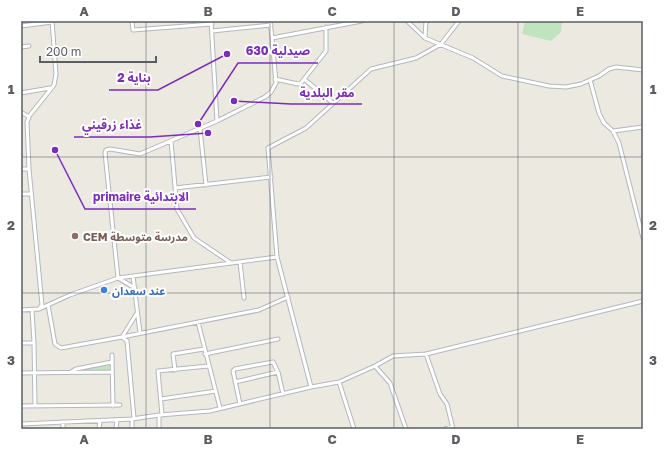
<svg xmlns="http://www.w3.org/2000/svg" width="664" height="450" font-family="'Golos Text','Noto Sans Arabic',sans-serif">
	<rect width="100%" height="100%" fill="#ece9e1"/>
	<path fill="#bfe4be" d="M 525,21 L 562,21 L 561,32 L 551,41 L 522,34 Z
		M 109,362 L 110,370 L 76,371 L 75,368 Z"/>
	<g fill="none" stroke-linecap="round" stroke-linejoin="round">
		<g stroke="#b4b7bb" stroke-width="5">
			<path id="street" d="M 132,21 L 133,30 L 212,24
				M 211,21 L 217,121
				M 270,21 L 272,38
				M 407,21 L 425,38 L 473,58 L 502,76 L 549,86 L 566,87 L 581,84 L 599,76 L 609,69 L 616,67 L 643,70
				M 21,26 L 52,22
				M 212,31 L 271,25
				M 425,37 L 426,21
				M 21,47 L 29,46
				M 275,79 L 298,84 L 301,83 L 326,51 L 326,27
				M 304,79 L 333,103
				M 590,80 L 599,113 L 604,123 L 613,131 L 619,143 L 643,238
				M 21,93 L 50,88
				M 21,112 L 29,117
				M 200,129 L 206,185
				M 613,131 L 643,127
				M 171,141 L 177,209 L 194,238 L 231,263
				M 21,169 L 29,169
				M 175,188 L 271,177
				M 21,194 L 31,194
				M 240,262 L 244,298
				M 133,276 L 140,333
				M 135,288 L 118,278 L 105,153 L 106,150 L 110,149 L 140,154 L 217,121 L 265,97 L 271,92 L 276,83 L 272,38 L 362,21
				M 48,305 L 55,344 L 61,348 L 122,337 L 127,341 L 134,418
				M 39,309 L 42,305 L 29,169 L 27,122 L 30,115 L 54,85 L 56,74 L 52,21
				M 21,310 L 39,309 L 70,295 L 118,278 L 277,257
				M 32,310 L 34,343 L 35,406
				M 198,322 L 220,408
				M 122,337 L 259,310 L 288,297
				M 122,337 L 137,313
				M 21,343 L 34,343
				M 205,354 L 278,339
				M 426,354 L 440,394 L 447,404 L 453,429
				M 112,355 L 113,406
				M 375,366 L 393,356 L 426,354 L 643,301
				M 175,370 L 173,354 L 204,349
				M 71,372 L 76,369 L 112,362
				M 21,373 L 111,372
				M 235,382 L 278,372
				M 339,382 L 375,366 L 390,383 L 406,429
				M 311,387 L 339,382 L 354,429
				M 161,399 L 216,391
				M 240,404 L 233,371 L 235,369 L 273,362 L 278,372 L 283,394
				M 21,406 L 120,405
				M 162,415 L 158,371 L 208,366
				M 132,419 L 132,429
				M 21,424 L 132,419 L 159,415 L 210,411 L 311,387 L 277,257 L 268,148 L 306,128 L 371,69 L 416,58 L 441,44 L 459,21
				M 63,429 L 63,422
				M 99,429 L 100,421
				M 116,429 L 117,420
				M 159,429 L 159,415
				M 445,429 L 452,427"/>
		</g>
		<use href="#street" stroke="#fff" stroke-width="3"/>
	</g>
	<path fill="none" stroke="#5a5d62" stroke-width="1" stroke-opacity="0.55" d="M 146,21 L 146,429M 270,21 L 270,429M 394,21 L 394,429M 518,21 L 518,429M 21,157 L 643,157M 21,293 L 643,293"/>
	<circle fill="#8d6e63" stroke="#fff" stroke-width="1.5" cx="75" cy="236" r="4"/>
	<circle fill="#3f7fe0" stroke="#fff" stroke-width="1.5" cx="104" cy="290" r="4"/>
	<g text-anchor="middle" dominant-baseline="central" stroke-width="4" stroke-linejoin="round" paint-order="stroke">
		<g font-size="11" font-weight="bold" fill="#785e54" stroke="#fff" text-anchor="start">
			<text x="83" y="236">CEM مدرسة متوسطة</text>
		</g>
		<g font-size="11" font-weight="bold" fill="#366cbe" stroke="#fff" text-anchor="start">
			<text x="112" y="290">عند سعدان</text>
		</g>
	</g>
	<path fill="none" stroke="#7b2cbf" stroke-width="1.5" d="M198 124L238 63H318M227 54L158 90H109M234 101L291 104H362M208 133L150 137H74M55 150L85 209H196"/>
	<g fill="#7b2cbf" stroke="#fff" stroke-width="1.5">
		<circle cx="198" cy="124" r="4"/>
		<circle cx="227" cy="54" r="4"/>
		<circle cx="234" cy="101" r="4"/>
		<circle cx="208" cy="133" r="4"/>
		<circle cx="55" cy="150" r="4"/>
	</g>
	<g font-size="12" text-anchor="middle" font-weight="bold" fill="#7b2cbf" stroke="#fff" stroke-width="4" stroke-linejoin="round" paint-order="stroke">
		<text x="278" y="55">صيدلية 630</text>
		<text x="134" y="82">بناية 2</text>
		<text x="327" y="97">مقر البلدية</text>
		<text x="112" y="129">غذاء زرقيني</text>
		<text x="141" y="201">primaire الابتدائية</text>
	</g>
	<rect width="664" height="450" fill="none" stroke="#ffffff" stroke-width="44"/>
	<path d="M40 56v6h116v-6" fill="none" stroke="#5a5d62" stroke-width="2"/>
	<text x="46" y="56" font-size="12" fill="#5a5d62" stroke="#ffffff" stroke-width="3" paint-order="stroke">200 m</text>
	<rect x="22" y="22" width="620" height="406" fill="none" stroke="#5a5d62" stroke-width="1.5"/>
	<g font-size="13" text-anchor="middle" font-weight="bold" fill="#5a5d62">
		<text x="84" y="16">A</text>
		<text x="208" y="16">B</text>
		<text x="332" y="16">C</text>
		<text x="456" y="16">D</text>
		<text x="580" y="16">E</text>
		<text x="11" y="94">1</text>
		<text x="653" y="94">1</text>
		<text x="11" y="230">2</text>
		<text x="653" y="230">2</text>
		<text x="11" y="365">3</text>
		<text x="653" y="365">3</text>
		<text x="84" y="444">A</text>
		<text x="208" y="444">B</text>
		<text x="332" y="444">C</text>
		<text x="456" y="444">D</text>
		<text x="580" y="444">E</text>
	</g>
</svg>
